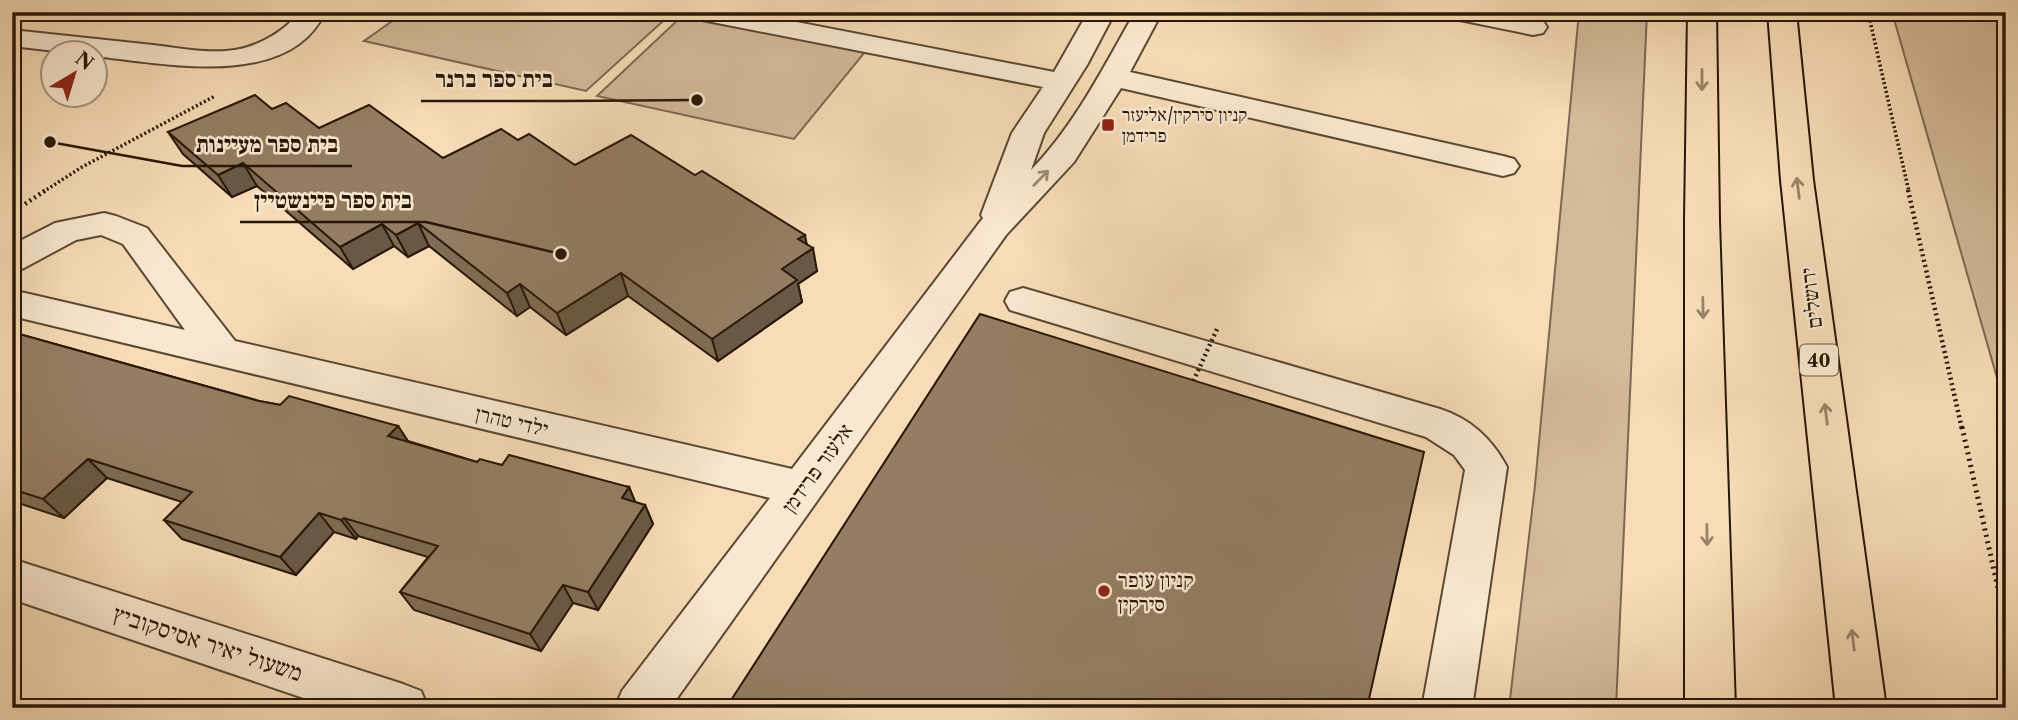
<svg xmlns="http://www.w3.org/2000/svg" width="2018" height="720" font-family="'Libre Caslon Text','Frank Ruhl Libre',serif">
	<rect width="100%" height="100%" fill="#f6dcb7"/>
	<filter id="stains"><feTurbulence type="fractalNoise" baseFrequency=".00286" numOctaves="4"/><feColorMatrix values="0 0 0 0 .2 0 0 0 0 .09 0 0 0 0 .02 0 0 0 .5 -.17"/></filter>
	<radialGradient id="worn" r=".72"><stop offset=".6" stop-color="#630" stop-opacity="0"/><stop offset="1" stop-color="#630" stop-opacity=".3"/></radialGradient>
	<path fill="#d3ba99" stroke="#7e6850" stroke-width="2" d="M 405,12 L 673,12 L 586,91 L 364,41 Z
		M 1579,12 L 1647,12 L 1616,708 L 1509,708 L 1535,485 Z
		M 1892,12 L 2006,12 L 2006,409 Z
		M 682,16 L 865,52 L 794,139 L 597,96 Z"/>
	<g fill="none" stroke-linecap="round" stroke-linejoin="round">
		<g stroke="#5c4833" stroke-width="4">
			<path id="minor" d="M 298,12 L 325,12 C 289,91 162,63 94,56 L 94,52 L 64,52 L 12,46 L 12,30 C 59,35 106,40 153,45 C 181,48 212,55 240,49 C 259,45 288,30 298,12 Z
				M 689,12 L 745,12 L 1054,72 L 1088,12 L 1115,12 L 1087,65 L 1044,133 L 1031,170 C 1075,125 1104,66 1135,12 L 1162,12 L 1130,72 L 1503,156 L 1514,159 L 1519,166 L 1514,173 L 1503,176 L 1121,88 L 1074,162 L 1006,235 L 670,708 L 615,708 L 622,691 L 770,498 L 12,316 L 12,290 L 185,330 L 123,244 L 101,235 L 76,240 L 24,268 L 12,272 L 12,245 L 55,223 L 104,213 L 116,216 L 147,228 L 235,341 L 792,469 L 983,218 L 981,215 L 1012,133 L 1043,87 L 702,20 L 692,18 Z
				M 1447,12 L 1501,12 L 1543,21 L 1547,27 L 1543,33 L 1533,35 L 1450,18 Z
				M 1023,288 L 1440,409 C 1471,419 1492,439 1507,467 L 1472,708 L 1422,708 L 1465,470 L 1454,455 L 1426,437 L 1010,310 L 1005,301 L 1010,292 Z
				M 12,559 L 403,684 L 421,691 L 428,708 L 333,708 L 12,599 Z"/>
		</g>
		<g stroke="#291607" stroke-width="4">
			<path id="highway" d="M 1688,12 L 1716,12 L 1719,220 L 1735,708 L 1685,708 L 1685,220 Z
				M 1768,12 L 1796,12 L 1813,180 L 1886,708 L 1836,708 L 1781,180 Z"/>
		</g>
		<path stroke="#291607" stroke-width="3.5" stroke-dasharray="2 2.5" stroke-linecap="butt" d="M 1868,12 L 1909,192
			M 43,192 L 82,167 L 215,96"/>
		<path stroke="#291607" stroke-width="4.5" stroke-dasharray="2 3.5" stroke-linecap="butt" d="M 1908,190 L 1962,429
			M 25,204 L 46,190"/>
		<path stroke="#291607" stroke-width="5" stroke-dasharray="2 4.5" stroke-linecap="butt" d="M 1962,427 L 2006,624"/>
		<use href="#minor" fill="#f9e8d0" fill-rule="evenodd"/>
		<use href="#highway" fill="#f6dcb7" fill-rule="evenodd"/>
		<path stroke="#291607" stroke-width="4.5" stroke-dasharray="2 3.5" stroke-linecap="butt" d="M 1191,386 L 1217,329"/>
	</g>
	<path fill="#7f6c55" stroke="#291607" stroke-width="2" d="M 272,109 L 319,128 L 443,158 L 518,140 L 575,165 L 807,244 L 817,271 L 798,284 L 802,302 L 718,361 L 628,296 L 566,335 L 530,307 L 517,316 L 429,246 L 408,257 L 394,246 L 353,269 L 257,186 L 232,197 L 183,154 L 168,132 Z
		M 12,332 L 259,401 L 398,426 L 408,441 L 477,462 L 502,465 L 629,487 L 635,502 L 645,505 L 653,524 L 598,610 L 573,603 L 541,651 L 414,610 L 400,592 L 428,557 L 358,536 L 356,539 L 334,532 L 296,575 L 182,539 L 164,520 L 182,502 L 107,478 L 64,518 L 12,501 Z"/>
	<path fill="#685845" stroke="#291607" stroke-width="2" d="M 243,163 L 257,186 L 232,197 L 218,175 Z
		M 418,223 L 429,246 L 408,257 L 396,235 Z
		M 382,224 L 394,246 L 353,269 L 340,247 Z
		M 805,235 L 808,252 L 813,248 L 817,271 L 798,284 L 802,302 L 718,361 L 712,339 L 782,269 L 798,239 Z
		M 621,273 L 628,296 L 566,335 L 557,313 Z
		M 520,284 L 530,307 L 517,316 L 507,293 Z
		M 398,426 L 410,445 L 388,436 Z
		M 88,459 L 107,478 L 64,518 L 43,499 Z
		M 629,487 L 637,506 L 622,498 Z
		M 645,505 L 653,524 L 598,610 L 588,592 Z
		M 319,513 L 334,532 L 296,575 L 280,557 Z
		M 344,518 L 358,536 L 356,539 L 341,520 Z
		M 563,585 L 573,603 L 541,651 L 530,634 Z"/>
	<path fill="#947d63" stroke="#291607" stroke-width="2" d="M 255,95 L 272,109 L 286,103 L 319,128 L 369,105 L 443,158 L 501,129 L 518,140 L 529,134 L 575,165 L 631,135 L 695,175 L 702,171 L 805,235 L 798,239 L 813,248 L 782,269 L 797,280 L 712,339 L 621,273 L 557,313 L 520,284 L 507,293 L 418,223 L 396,235 L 382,224 L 340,247 L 243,163 L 218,175 L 168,132 Z
		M 980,314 L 1424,452 L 1367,708 L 726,708 Z
		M 12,332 L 259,401 L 280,405 L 289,396 L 398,426 L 388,436 L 477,462 L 480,459 L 502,465 L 509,455 L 629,487 L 622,498 L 645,505 L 588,592 L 563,585 L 530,634 L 400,592 L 438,546 L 344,518 L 341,520 L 319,513 L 280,557 L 164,520 L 192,492 L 88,459 L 43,499 L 12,489 Z"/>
	<defs><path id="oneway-shaft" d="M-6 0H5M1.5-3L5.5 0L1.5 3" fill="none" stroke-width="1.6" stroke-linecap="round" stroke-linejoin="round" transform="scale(1.75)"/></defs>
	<g stroke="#9a8368">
		<use href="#oneway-shaft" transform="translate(1702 80) rotate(90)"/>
		<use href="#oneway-shaft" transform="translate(1798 188) rotate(-97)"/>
		<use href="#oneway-shaft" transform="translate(1703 308) rotate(89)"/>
		<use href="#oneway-shaft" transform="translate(1826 414) rotate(-97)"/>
		<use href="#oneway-shaft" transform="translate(1707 535) rotate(89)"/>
		<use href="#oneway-shaft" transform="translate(1853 640) rotate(-97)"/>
	</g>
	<use stroke="#9b8a76" href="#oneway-shaft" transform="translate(1041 178) rotate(-46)"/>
	<g fill="#8f2418" stroke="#f9e8d0" stroke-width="2.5">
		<rect x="1101" y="118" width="14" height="14" rx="3.5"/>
		<circle cx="1104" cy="591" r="7"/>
	</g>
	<g text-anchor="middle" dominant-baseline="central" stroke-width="5" stroke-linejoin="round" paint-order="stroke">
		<g font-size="18" fill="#291607" stroke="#f9e8d0" text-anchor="start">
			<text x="1122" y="115">קניון סירקין/אליעזר<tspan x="1122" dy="21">פרידמן</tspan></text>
		</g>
		<rect fill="#f9e8d0" stroke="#675543" stroke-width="2" x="1800" y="344.5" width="38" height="31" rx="5"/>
		<g font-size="19" font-weight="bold" fill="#291607">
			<text x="1819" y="360">40</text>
		</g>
		<g font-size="21" fill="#291607" stroke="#f9e8d0">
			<text transform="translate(1811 298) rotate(-97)">ירושלים</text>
			<text transform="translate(512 421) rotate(13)">ילדי טהרן</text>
			<text transform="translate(817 468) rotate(-54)">אלעזר פרידמן</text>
		</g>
		<g font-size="21" fill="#291607" stroke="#f9e8d0" text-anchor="start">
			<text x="1118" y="579">קניון עופר<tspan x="1118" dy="24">סירקין</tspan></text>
		</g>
		<g font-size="24" fill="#291607" stroke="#f9e8d0">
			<text transform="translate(208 643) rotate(18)">משעול יאיר אסיסקוביץ</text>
		</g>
	</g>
	<path fill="none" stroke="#291607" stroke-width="2.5" d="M697 100L567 101H421M50 142L182 166H352M561 254L426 222H240"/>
	<g fill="#291607" stroke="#f9e8d0" stroke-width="2.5">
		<circle cx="697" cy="100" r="7"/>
		<circle cx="50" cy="142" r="7"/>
		<circle cx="561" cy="254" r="7"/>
	</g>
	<g font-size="23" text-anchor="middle" font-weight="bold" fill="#291607" stroke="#f9e8d0" stroke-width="5" stroke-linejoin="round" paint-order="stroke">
		<text x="494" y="87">בית ספר ברנר</text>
		<text x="267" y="152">בית ספר מעיינות</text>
		<text x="333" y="208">בית ספר פיינשטיין</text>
	</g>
	<rect width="2018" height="720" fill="none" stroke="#f6dcb7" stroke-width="42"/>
	<rect x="14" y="14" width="1990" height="692" fill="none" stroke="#291607" stroke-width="3.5"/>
	<rect x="21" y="21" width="1976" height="678" fill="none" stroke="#291607" stroke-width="2"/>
	<g transform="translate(74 74) rotate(38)"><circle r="33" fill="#f9e8d0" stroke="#a69480" stroke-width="2"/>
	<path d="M0-5L12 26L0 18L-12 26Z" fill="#8f2418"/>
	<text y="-10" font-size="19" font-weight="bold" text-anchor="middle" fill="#291607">N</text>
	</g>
	<rect width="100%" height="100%" filter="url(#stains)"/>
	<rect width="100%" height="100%" fill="url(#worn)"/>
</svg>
